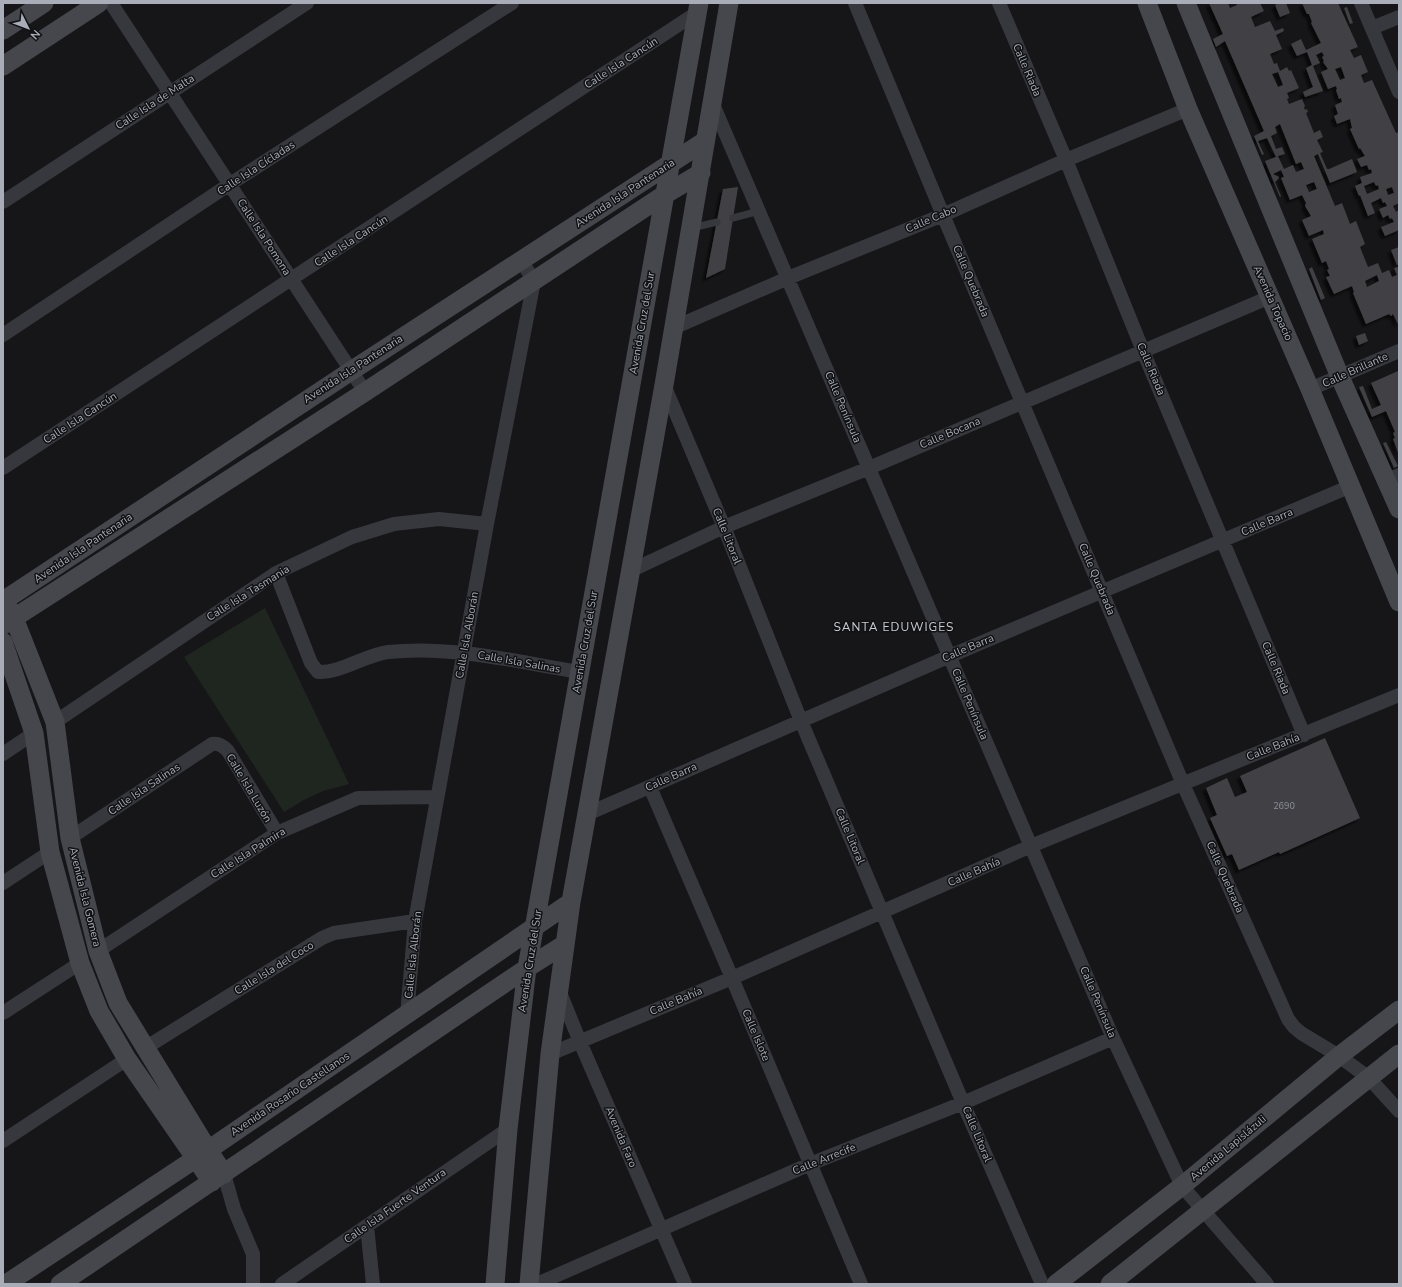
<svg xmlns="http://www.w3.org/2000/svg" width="1402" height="1287" font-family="'Nunito Sans',sans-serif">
	<defs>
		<filter id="shadow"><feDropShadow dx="-3.5" dy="3.5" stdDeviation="1" flood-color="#0009"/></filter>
	</defs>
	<rect width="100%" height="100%" fill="#161618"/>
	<path fill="#1e261f" d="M 265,608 L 349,784 L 323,791 L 304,800 L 284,812 L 184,657 Z"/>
	<path fill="#404145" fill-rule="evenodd" filter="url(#shadow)" d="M 1209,3 L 1228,3 L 1230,8 L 1237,5 L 1236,3 L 1260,3 L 1264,11 L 1251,17 L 1255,27 L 1270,21 L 1275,31 L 1283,28 L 1284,31 L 1276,35 L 1282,49 L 1270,54 L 1274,64 L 1277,63 L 1280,71 L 1287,67 L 1289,71 L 1291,70 L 1299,88 L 1287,93 L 1289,98 L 1287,99 L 1289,104 L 1302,99 L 1305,106 L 1304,107 L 1305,110 L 1307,109 L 1308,112 L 1306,113 L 1314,133 L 1320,130 L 1323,137 L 1317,140 L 1323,152 L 1320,153 L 1327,169 L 1329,169 L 1352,159 L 1357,172 L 1330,183 L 1318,154 L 1314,156 L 1335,206 L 1342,203 L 1350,224 L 1356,221 L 1365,244 L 1360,247 L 1368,267 L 1378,263 L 1382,273 L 1389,270 L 1392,277 L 1397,275 L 1394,268 L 1399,267 L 1399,324 L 1398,324 L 1393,314 L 1391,316 L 1389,314 L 1366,324 L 1353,293 L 1354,292 L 1352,286 L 1334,294 L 1326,277 L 1330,276 L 1327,270 L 1329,269 L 1326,261 L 1322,263 L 1312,239 L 1324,234 L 1323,230 L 1309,236 L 1302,220 L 1311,216 L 1305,206 L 1306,203 L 1302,195 L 1290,200 L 1281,178 L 1284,177 L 1281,170 L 1273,174 L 1279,177 L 1278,179 L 1275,182 L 1281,196 L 1280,197 L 1265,161 L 1276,157 L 1267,138 L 1258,141 L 1264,154 L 1262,155 L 1254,136 L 1264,131 L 1225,41 L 1216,47 L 1213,39 L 1223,34 ZM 1278,72 L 1283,85 L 1278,87 L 1272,74 ZM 1280,124 L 1296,164 L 1301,162 L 1304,169 L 1296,172 L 1293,165 L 1284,169 L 1278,156 L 1285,154 L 1282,147 L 1276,149 L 1271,136 L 1277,133 L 1275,127 ZM 1314,182 L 1317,189 L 1309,192 L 1306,185 ZM 1377,275 L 1379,281 L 1367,287 L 1365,281 Z
		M 1279,3 L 1286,3 L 1290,13 L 1280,17 L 1275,5 Z
		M 1302,3 L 1338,3 L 1358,47 L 1350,50 L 1354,58 L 1361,55 L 1368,72 L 1361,75 L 1364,83 L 1372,80 L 1396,133 L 1399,132 L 1399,142 L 1398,142 L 1399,145 L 1399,203 L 1393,206 L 1396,212 L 1399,210 L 1399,230 L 1385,236 L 1381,227 L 1394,222 L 1392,218 L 1390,219 L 1388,215 L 1383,218 L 1379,209 L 1387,206 L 1385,202 L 1383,203 L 1381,198 L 1371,203 L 1375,213 L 1368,216 L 1360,195 L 1359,196 L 1355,186 L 1362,183 L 1360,177 L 1372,173 L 1371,169 L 1369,170 L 1367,165 L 1361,167 L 1357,159 L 1365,156 L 1360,148 L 1359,149 L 1350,129 L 1352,128 L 1350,119 L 1337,124 L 1334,116 L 1338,114 L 1335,105 L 1342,102 L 1341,98 L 1339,99 L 1336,90 L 1337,89 L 1336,86 L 1328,89 L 1321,72 L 1328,69 L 1323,62 L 1324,61 L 1322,57 L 1324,56 L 1322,52 L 1316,55 L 1320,63 L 1313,66 L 1323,91 L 1305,97 L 1303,92 L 1313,87 L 1306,68 L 1312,65 L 1307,52 L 1297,56 L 1291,44 L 1301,39 L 1306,50 L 1321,43 L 1311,23 L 1312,22 L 1309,14 L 1307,14 ZM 1341,67 L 1345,78 L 1340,80 L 1335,69 ZM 1374,182 L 1376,186 L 1378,185 L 1379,189 L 1367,194 L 1364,186 ZM 1392,187 L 1394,193 L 1388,195 L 1386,189 Z
		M 1347,7 L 1353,23 L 1350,24 L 1344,8 Z
		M 738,187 L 725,269 L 706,278 L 723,189 Z
		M 1399,247 L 1399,264 L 1397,265 L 1391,250 Z
		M 1312,267 L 1325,298 L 1321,300 L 1309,269 Z
		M 1365,333 L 1368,341 L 1359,345 L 1356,336 Z
		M 1398,371 L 1399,374 L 1399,455 L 1393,439 L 1395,438 L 1393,433 L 1395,432 L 1386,411 L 1372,417 L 1359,387 L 1363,386 L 1372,409 L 1381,405 L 1371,383 Z
		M 1386,442 L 1398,466 L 1394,468 L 1383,443 Z
		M 1325,738 L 1360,818 L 1280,854 L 1279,852 L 1239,870 L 1232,854 L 1227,856 L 1210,818 L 1217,815 L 1206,788 L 1227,778 L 1235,797 L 1247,792 L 1240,776 Z"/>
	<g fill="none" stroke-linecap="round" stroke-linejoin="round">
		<path stroke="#37383d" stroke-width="7" d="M 733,218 L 759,211
			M 692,228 L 717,222"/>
		<path stroke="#37383d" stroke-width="14" d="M 111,3 L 365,392
			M 855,3 L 943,215 L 1183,784 L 1288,1019 L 1294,1027 L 1301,1033 L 1339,1056 L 1369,1078 L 1399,1111
			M 999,3 L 1066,160 L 1143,351 L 1304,735
			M 1361,3 L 1399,92
			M 1372,28 L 1399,17
			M 712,102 L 1113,1038 L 1182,1186 L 1267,1284
			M 3,202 L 307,3
			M 673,328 L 788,278 L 943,215 L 1066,160 L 1188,109
			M 3,335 L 230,184 L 512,3
			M 664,385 L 724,527 L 801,721 L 963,1103 L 1042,1284
			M 1310,389 L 1399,351
			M 3,468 L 698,12
			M 1386,480 L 1399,475
			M 630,571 L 724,527 L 869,468 L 1270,297
			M 276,573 L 311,663 L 318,672 C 341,673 365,655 388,652 C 452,645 517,662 580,672
			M 55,722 L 276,573 L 352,537 L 394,524 L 439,519 L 487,524
			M 3,754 L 34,733
			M 650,787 L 732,978 L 861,1284
			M 587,814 L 950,656 L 1351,486
			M 70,838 L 212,744 C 219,743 223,746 228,751 L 277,833
			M 3,883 L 50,852
			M 98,951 L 277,833 L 358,798 L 436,797
			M 559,990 L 580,1042 L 685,1284
			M 3,1013 L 80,963
			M 407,1015 L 415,921 L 487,524 L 534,281 L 521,260
			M 145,1048 L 322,938 L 334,933 L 415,921
			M 550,1054 L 732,978 L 1031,846 L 1399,695
			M 3,1141 L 127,1059
			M 224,1174 L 234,1209 L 253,1254 L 253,1284
			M 367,1226 L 373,1284
			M 282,1284 L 508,1129
			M 537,1284 L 810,1164 L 963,1103 L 1113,1038"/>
		<path stroke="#45474d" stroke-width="19" d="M 1147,3 L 1188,109 L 1310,389 L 1399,602
			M 1186,3 L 1340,377 L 1399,509
			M 3,30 L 44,3
			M 3,66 L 99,3
			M 3,601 L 351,371 L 705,141
			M 8,607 L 14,618 L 55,722 L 70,838 L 98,951 L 118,1003 L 208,1150 L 224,1174
			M 3,625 L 365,392 L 664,195 L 701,173
			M 3,642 L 34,733 L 50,852 L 80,963 L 99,1011 L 127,1059 L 212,1182
			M 6,1284 L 195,1159 L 571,902
			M 60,1284 L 527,968 L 565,944
			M 495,1284 L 508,1129 L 527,968 L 699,3
			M 529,1284 L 550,1054 L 571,902 L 664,385 L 729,3
			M 1056,1284 L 1182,1186 L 1339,1056 L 1399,1010
			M 1110,1284 L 1399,1054"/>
	</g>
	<g text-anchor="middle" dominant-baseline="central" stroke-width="3" stroke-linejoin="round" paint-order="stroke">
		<g font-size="9" fill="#8e929b">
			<text x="1284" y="806">2690</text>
		</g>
		<g font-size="11" fill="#a8adb8" stroke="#111113">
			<text transform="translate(621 63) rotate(-33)">Calle Isla Cancún</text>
			<text transform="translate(1027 70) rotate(67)">Calle Riada</text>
			<text transform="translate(155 102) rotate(-33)">Calle Isla de Malta</text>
			<text transform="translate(256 168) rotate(-33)">Calle Isla Cícladas</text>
			<text transform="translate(625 193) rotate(-33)">Avenida Isla Pantenaria</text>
			<text transform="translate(931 219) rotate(-23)">Calle Cabo</text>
			<text transform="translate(264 237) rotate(57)">Calle Isla Pomona</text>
			<text transform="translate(351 241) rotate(-33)">Calle Isla Cancún</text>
			<text transform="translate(971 281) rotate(67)">Calle Quebrada</text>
			<text transform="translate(1273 303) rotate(66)">Avenida Topacio</text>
			<text transform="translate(642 323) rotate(-80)">Avenida Cruz del Sur</text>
			<text transform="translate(353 369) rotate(-33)">Avenida Isla Pantenaria</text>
			<text transform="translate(1151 369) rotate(67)">Calle Riada</text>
			<text transform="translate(1355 370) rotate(-24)">Calle Brillante</text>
			<text transform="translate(843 407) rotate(67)">Calle Península</text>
			<text transform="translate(80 418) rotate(-33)">Calle Isla Cancún</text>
			<text transform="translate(950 433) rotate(-23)">Calle Bocana</text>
			<text transform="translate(1267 522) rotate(-23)">Calle Barra</text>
			<text transform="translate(727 536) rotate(68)">Calle Litoral</text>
			<text transform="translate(83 548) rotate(-34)">Avenida Isla Pantenaria</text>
			<text transform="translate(1097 579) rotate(67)">Calle Quebrada</text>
			<text transform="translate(248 593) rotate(-32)">Calle Isla Tasmania</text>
			<text transform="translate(467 635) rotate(-80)">Calle Isla Alborán</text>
			<text transform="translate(585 642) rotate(-80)">Avenida Cruz del Sur</text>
			<text transform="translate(968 648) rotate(-23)">Calle Barra</text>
			<text transform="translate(519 662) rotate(10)">Calle Isla Salinas</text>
			<text transform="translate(1276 668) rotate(67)">Calle Riada</text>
			<text transform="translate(970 704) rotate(67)">Calle Península</text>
			<text transform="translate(1273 747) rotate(-22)">Calle Bahía</text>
			<text transform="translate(671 777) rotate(-24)">Calle Barra</text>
			<text transform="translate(249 788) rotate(59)">Calle Isla Luzón</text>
			<text transform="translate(144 789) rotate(-34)">Calle Isla Salinas</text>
			<text transform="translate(850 836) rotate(67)">Calle Litoral</text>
			<text transform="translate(248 853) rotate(-32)">Calle Isla Palmira</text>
			<text transform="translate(974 872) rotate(-24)">Calle Bahía</text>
			<text transform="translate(1225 877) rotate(66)">Calle Quebrada</text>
			<text transform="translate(85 897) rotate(76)">Avenida Isla Gomera</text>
			<text transform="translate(413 955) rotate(-84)">Calle Isla Alborán</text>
			<text transform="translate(530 961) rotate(-81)">Avenida Cruz del Sur</text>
			<text transform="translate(274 968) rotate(-32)">Calle Isla del Coco</text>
			<text transform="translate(676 1001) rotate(-23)">Calle Bahía</text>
			<text transform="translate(1098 1002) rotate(67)">Calle Península</text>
			<text transform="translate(756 1035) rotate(67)">Calle Islote</text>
			<text transform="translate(290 1094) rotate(-34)">Avenida Rosario Castellanos</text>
			<text transform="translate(977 1134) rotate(67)">Calle Litoral</text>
			<text transform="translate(621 1137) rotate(67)">Avenida Faro</text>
			<text transform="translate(1228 1148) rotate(-40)">Avenida Lapislázuli</text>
			<text transform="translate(824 1159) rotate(-22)">Calle Arrecife</text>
			<text transform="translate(395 1206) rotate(-35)">Calle Isla Fuerte Ventura</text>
		</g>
		<g font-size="12" letter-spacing="1" fill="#c9ccd4" stroke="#111113">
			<text x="894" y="627">SANTA EDUWIGES</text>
		</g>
	</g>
	<rect width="1402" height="1287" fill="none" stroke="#a8adb8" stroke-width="8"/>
	<g transform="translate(28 28) rotate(132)" stroke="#111113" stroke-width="3" paint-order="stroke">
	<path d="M0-3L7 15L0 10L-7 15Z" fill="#a8adb8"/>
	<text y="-6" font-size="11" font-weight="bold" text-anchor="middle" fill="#a8adb8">N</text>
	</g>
</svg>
